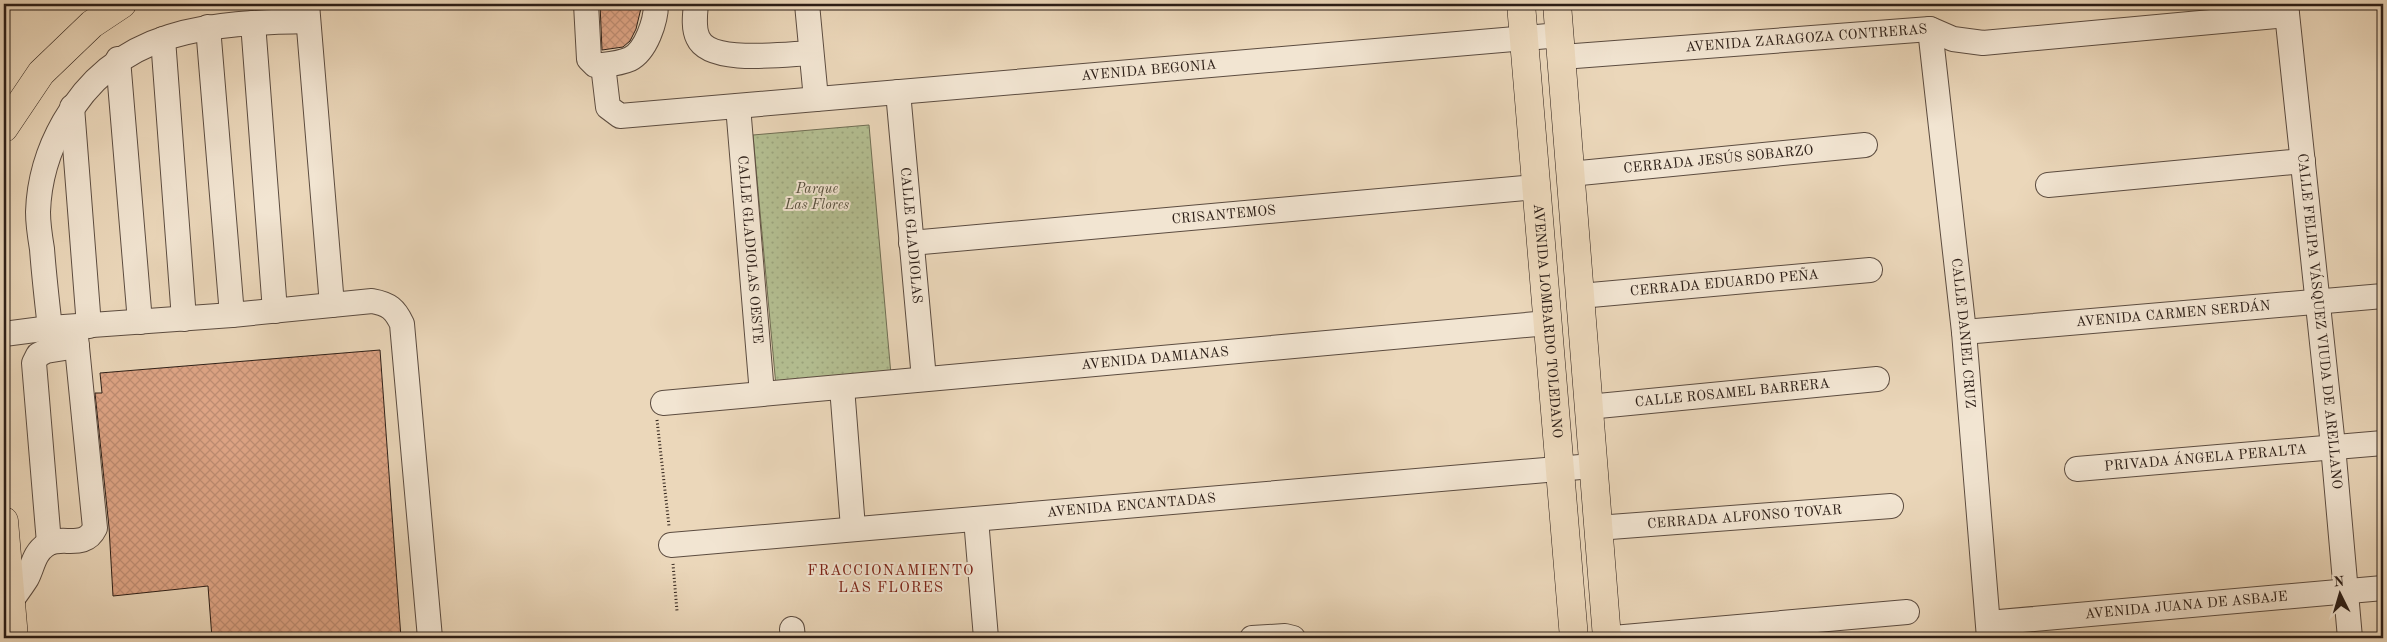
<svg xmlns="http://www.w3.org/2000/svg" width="2387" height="642" font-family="'Old Standard TT',serif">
	<defs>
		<pattern id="park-dots" width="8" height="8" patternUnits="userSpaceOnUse" patternTransform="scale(1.25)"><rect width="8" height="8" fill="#b4bf92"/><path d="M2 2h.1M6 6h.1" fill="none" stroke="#9ba47d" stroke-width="1.8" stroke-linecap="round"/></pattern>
		<pattern id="building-cross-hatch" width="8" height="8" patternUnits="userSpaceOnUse" patternTransform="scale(1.25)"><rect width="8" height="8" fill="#e0a687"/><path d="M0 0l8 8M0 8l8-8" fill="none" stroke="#c08e74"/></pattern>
	</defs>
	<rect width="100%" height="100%" fill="#ebd7ba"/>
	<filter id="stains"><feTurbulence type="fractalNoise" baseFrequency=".004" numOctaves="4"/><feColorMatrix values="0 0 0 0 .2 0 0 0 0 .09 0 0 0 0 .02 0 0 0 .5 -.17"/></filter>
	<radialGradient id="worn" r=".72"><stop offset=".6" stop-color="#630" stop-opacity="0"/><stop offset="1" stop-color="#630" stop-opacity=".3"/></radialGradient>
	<path fill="url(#park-dots)" stroke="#706e54" d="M 869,125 L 891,375 L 776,386 L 753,135 Z"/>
	<path fill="url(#building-cross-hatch)" stroke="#2c1e17" d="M 600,4 L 642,4 L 636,29 L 630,41 L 623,47 L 602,50 Z
		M 380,350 L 401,638 L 212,638 L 208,586 L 113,596 L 109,527 L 95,393 L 102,393 L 100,373 Z"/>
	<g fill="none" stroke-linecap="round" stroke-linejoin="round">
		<g stroke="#5c4c40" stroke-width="26">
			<g id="minor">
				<path d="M 307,4 L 332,305"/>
				<path d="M 586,4 L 589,59 L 595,65 L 603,65"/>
				<path id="s1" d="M 656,4 C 656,21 646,51 630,59 C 621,63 612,64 603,65 L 608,107 L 620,116 L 1560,35"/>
				<path d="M 696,4 C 695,14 693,28 698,38 C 710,65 785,54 811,53"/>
				<path d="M 807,4 L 816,99"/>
				<path id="s2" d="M 2286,4 L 2333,446 L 2350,638"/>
				<path d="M 253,23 L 275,311"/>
				<path d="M 208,27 L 232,315"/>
				<path id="s3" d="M 1930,29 L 1964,332 L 1989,638"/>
				<path d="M 163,39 L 184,319"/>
				<path id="s4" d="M 1562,57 L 1930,29 L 1953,39 L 1983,43 L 2287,15"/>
				<path d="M 118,59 L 140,322"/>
				<path id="s5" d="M 898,92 L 924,379"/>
				<path id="s6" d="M 738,106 L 762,394"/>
				<path d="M 72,107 L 89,326"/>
				<path id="s7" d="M 1570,174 L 1865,145"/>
				<path d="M 2048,185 L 2303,161"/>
				<path id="s8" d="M 911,243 L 1536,187"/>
				<path id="s9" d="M 1580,296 L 1870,270"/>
				<path d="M 50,328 C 47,302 44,276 42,249 C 40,237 38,224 38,212 C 39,180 48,150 64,122 C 117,27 212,23 308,21"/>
				<path id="s10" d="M 1964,332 L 2383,296"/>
				<path d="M 4,334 L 50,328 L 232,315 L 372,301 C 389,304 395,309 402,324 L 430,638"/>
				<path d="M 842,387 L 853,528"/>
				<path id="s11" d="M 663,403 L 1548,323"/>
				<path id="s12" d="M 1588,407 L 1877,379"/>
				<path id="s13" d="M 2077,469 L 2383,443"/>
				<path d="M 976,519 L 986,638"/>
				<path id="s14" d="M 1597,528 L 1891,506"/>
				<path d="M 49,543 L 34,363 L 38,355 L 46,351 L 77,346"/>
				<path id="s15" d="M 671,545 L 1592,466"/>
				<path d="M 11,601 C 16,594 22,586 27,578 C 33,566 34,553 46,545 C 61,534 84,551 95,528 L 75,327"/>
				<path id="s16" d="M 1988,623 L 2383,588"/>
				<path d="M 792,629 L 793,638"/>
				<path d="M 1252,638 L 1285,636 L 1293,638"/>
				<path d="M 1613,638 L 1907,612"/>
			</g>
		</g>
		<g stroke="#2c1e17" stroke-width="29">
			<g id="major">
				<path id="s17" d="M 1521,4 L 1574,638"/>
				<path d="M 1557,4 L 1607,638"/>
				<path d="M 4,521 L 14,638"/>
			</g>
		</g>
		<g stroke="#2c1e17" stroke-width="29">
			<path id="highway" d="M 4,128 L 41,73 L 92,24 L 122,4"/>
		</g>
		<path stroke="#2c1e17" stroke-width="3" stroke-dasharray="1 2.5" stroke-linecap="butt" d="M 657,420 L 669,526
			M 673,564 L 677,611"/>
		<use href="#minor" stroke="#f2e5d2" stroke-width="24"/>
		<use href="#major" stroke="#ebd7ba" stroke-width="28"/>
		<use href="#highway" stroke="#ebd7ba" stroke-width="28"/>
	</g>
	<g text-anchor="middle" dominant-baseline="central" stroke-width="4" stroke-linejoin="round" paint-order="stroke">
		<g font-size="14" fill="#2c1e17" stroke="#f2e5d2">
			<text stroke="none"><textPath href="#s4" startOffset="245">AVENIDA ZARAGOZA CONTRERAS</textPath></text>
			<text stroke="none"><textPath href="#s1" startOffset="679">AVENIDA BEGONIA</textPath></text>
			<text stroke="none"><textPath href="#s7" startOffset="149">CERRADA JESÚS SOBARZO</textPath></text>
			<text stroke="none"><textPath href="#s8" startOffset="314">CRISANTEMOS</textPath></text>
			<text stroke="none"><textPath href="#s5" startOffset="144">CALLE GLADIOLAS</textPath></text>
			<text stroke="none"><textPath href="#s6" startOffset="144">CALLE GLADIOLAS OESTE</textPath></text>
			<text stroke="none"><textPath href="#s9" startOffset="145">CERRADA EDUARDO PEÑA</textPath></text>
			<text stroke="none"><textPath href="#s10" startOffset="210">AVENIDA CARMEN SERDÁN</textPath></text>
			<text stroke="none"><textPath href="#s17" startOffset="318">AVENIDA LOMBARDO TOLEDANO</textPath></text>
			<text stroke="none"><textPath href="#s2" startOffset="319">CALLE FELIPA VÁSQUEZ VIUDA DE ARELLANO</textPath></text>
			<text stroke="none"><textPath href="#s3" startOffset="306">CALLE DANIEL CRUZ</textPath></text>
			<text stroke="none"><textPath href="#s11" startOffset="494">AVENIDA DAMIANAS</textPath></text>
			<text stroke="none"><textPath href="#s12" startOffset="145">CALLE ROSAMEL BARRERA</textPath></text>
			<text stroke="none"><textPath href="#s13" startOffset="129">PRIVADA ÁNGELA PERALTA</textPath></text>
			<text stroke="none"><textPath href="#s15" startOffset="462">AVENIDA ENCANTADAS</textPath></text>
			<text stroke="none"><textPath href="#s14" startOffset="148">CERRADA ALFONSO TOVAR</textPath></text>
			<text stroke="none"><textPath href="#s16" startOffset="199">AVENIDA JUANA DE ASBAJE</textPath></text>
		</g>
		<g font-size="14" font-style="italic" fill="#554e3c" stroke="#f2e5d2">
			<text x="817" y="189">Parque<tspan x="817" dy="16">Las Flores</tspan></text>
		</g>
		<g font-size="15" letter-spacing="1" fill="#7a1f14" stroke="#f2e5d2">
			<text x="891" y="571">FRACCIONAMIENTO<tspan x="891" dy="17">LAS FLORES</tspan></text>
		</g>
	</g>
	<rect width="2387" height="642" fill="none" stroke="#ebd7ba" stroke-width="20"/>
	<rect x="5" y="5" width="2377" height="632" fill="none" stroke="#2c1e17" stroke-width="2.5"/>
	<rect x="10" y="10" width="2367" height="622" fill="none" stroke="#2c1e17"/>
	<g transform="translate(2340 594) rotate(355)" stroke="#f2e5d2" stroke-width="4" paint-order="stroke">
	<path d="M0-4L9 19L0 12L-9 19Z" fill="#2c1e17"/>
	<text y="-8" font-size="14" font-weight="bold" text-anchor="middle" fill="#2c1e17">N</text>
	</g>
	<rect width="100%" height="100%" filter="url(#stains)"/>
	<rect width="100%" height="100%" fill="url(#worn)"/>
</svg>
